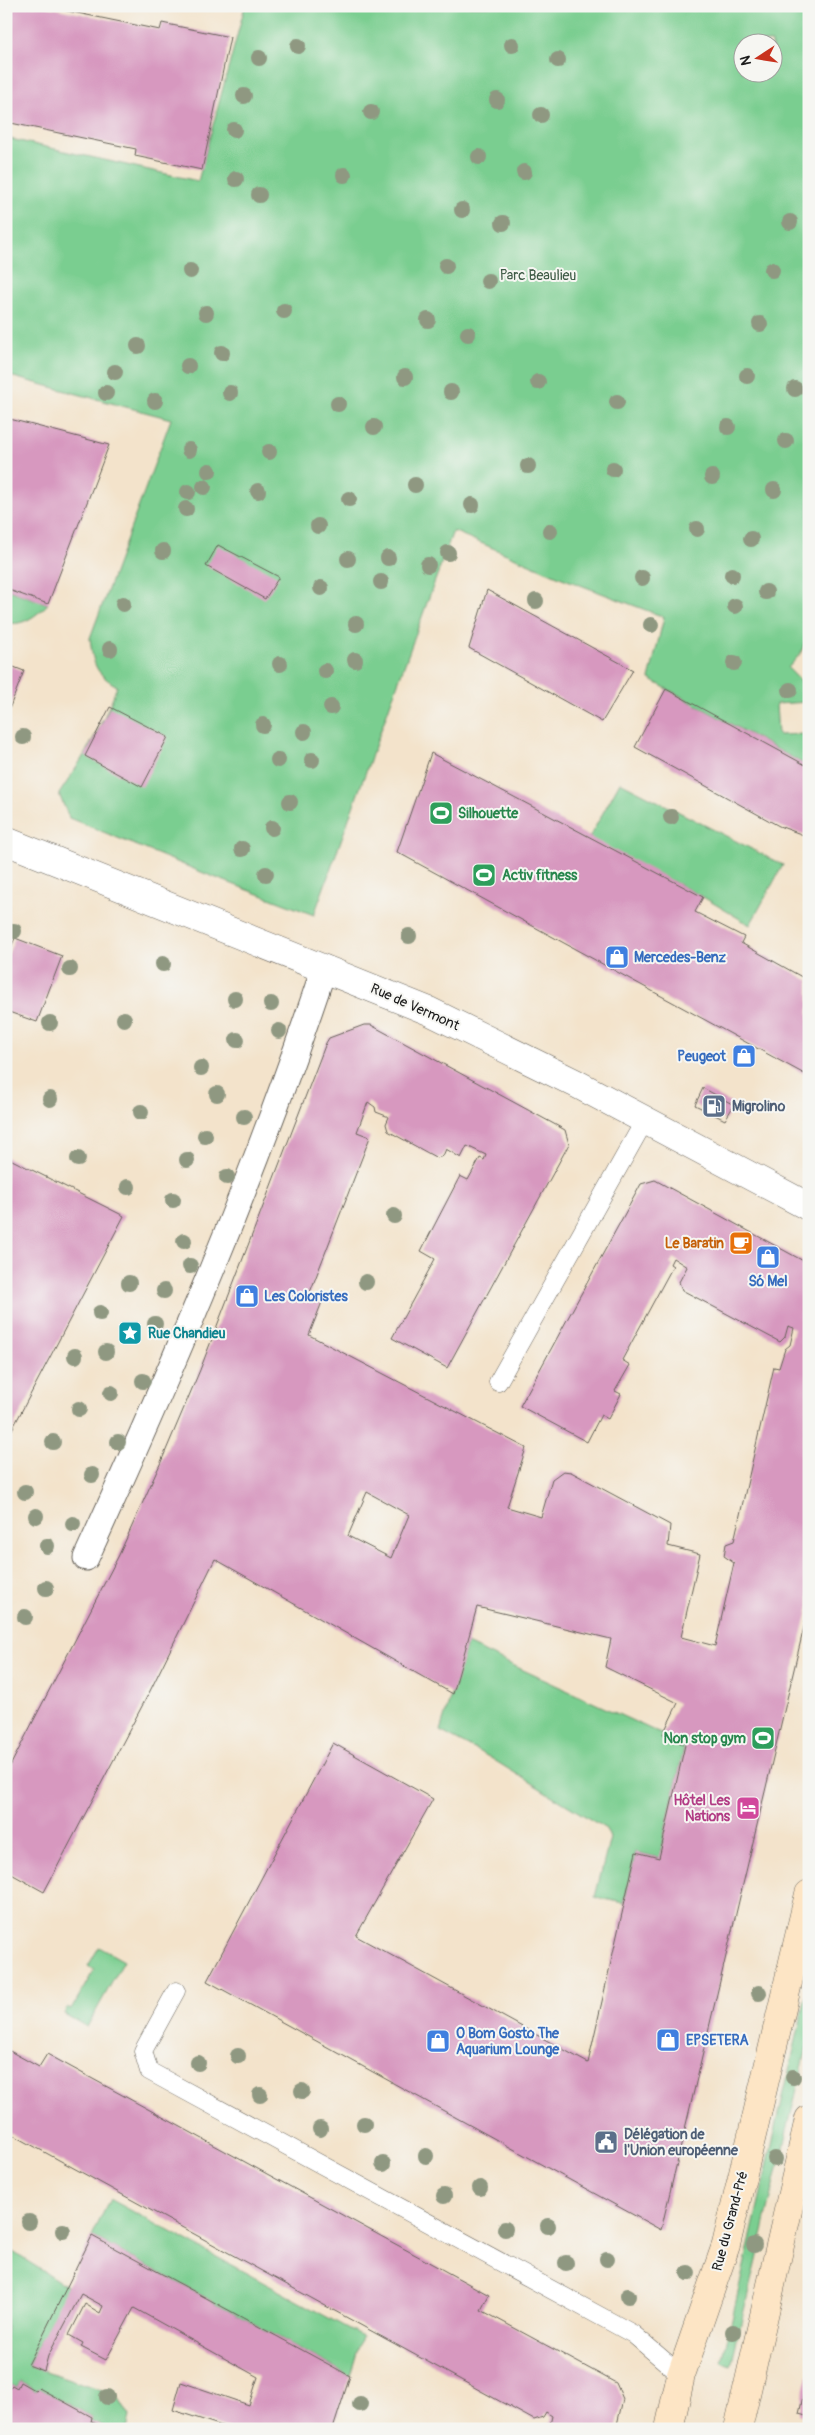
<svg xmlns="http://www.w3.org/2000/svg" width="815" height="2435" font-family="Pangolin,sans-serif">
	<rect width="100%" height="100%" fill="#f6f6f2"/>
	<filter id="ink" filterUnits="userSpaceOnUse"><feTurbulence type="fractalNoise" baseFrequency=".02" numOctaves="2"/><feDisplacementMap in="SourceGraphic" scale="10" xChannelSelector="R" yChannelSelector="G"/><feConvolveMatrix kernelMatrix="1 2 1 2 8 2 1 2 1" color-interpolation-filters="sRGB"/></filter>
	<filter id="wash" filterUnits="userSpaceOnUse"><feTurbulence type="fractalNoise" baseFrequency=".0096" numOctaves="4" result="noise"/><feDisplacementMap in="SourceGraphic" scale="20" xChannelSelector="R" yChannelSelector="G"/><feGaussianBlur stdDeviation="1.12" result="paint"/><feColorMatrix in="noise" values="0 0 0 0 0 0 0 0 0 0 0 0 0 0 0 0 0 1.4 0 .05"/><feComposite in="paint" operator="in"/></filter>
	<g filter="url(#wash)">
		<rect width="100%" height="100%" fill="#f3e3cb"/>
		<path fill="#7ace90" stroke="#4b7556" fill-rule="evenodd" d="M 245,6 L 809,6 L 809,630 L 801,653 L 788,668 L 809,690 L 809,702 L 776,704 L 778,735 L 806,734 L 809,767 L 649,679 L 664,617 L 562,578 L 453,531 L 314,915 L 206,874 L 69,818 L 59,794 C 82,760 103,726 117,686 C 94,673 93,663 90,638 L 171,419 L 6,375 L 6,138 L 198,181 ZM 742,42 L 772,42 L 772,72 L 742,72 Z
			M 6,589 L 48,604 C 38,614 22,628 6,622 Z
			M 620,782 L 783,865 L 750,925 L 703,897 L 589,838 Z
			M 467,1644 L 685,1745 L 659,1858 L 636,1852 L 624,1903 L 595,1897 L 610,1838 L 606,1829 L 489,1757 L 440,1731 Z
			M 99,1947 L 124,1961 L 87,2027 L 64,2014 L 67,2008 L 71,2010 L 94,1970 L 88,1966 Z
			M 809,1984 L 809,2039 L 731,2365 L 722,2362 Z
			M 110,2199 L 362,2336 L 350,2376 L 92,2236 Z
			M 13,2252 L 68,2287 L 28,2365 L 117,2395 L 130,2416 L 127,2429 L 112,2429 L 91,2422 L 92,2417 L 39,2388 L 36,2391 L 20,2382 L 17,2388 L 12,2385 L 9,2389 L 6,2388 L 6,2265 Z"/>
		<g id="blocks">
			<path fill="#d798bf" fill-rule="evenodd" d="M 6,6 L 43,6 L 160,30 L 162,23 L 230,37 L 202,170 L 135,156 L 136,149 L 6,122 Z
				M 6,418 L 109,445 L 48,604 L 6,589 Z
				M 218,545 L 279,577 L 265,599 L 206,566 Z
				M 487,590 L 633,670 L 602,722 L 469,648 Z
				M 6,664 L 24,671 L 6,717 Z
				M 666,689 L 809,767 L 809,837 L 779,826 L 635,747 Z
				M 110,707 L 168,737 L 142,787 L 85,756 Z
				M 431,753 L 703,897 L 695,912 L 744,937 L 741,943 L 809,981 L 808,1076 L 397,852 Z
				M 15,938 L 62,956 L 37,1022 L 6,1011 L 6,959 Z
				M 364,1025 L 371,1025 L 565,1130 L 569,1144 L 447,1368 L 392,1338 L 435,1259 L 421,1251 L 460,1176 L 468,1180 L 480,1158 L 484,1160 L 486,1155 L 467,1146 L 461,1158 L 446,1149 L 443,1156 L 437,1158 L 388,1131 L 386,1124 L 389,1117 L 376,1112 L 375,1107 L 368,1102 L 357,1132 L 370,1137 L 309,1295 L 322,1302 L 309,1335 L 526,1448 L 507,1507 L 541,1517 L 552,1479 L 563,1471 L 571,1472 L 670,1525 L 668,1546 L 700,1554 L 681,1637 L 715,1646 L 734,1563 L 724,1556 L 726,1544 L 734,1541 L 774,1367 L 779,1368 L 785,1349 L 790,1345 L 794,1328 L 788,1326 L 785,1337 L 780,1342 L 682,1290 L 679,1282 L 687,1267 L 673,1258 L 670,1264 L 673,1266 L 622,1360 L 630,1365 L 615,1391 L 621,1394 L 608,1419 L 601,1415 L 587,1442 L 520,1406 L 641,1184 L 655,1180 L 809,1264 L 809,1606 L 661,2230 L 207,1981 L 333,1743 L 433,1799 L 356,1936 L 588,2063 L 636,1852 L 659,1858 L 685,1745 L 663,1734 L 678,1703 L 605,1667 L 611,1639 L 477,1607 L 453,1694 L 215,1559 L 150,1691 L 44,1892 L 6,1871 L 6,1774 L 119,1555 L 161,1462 L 200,1370 L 326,1043 L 329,1038 ZM 367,1492 L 409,1515 L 391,1558 L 348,1536 Z
				M 703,1088 L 734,1105 L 725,1120 L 695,1105 Z
				M 6,1157 L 124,1216 L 6,1441 Z
				M 6,2049 L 39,2067 L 47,2054 L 489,2295 L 481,2310 L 616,2383 L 623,2399 L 616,2429 L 549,2429 L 552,2416 L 546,2412 L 543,2417 L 534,2420 L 6,2131 Z
				M 92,2236 L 350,2376 L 333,2429 L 231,2429 L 173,2410 L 181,2382 L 249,2405 L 258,2377 L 134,2308 L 106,2360 L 81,2347 L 83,2343 L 69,2335 L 85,2304 L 100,2313 L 103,2306 L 81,2294 L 48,2356 L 44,2371 L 28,2365 Z
				M 808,2375 L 809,2375 L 809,2421 L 806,2416 L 799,2414 Z
				M 20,2382 L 36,2391 L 39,2388 L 92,2417 L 91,2422 L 111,2429 L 6,2429 L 6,2387 L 9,2389 L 12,2385 L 17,2388 Z"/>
		</g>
	</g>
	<g filter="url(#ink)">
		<use href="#blocks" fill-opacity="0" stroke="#676259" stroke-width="1"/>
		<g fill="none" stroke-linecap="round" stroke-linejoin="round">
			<g stroke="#676259" stroke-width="19">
				<path id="service" d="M 498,1382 L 645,1120
					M 176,1991 L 143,2051 L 149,2071 L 633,2334 L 681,2375"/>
			</g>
			<g stroke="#676259" stroke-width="27">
				<path id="pedestrian" d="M 86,1558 C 174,1365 258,1169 324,968"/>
			</g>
			<g stroke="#676259" stroke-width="29">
				<path id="minor" d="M 6,841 L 429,1011 L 575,1083 L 809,1207"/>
			</g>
			<g stroke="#676259" stroke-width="29">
				<path id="secondary" d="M 669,2429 L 681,2375 L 726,2245 L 809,1894
					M 738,2429 L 809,2119"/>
			</g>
			<use href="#service" stroke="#fff" stroke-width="18"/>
			<use href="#pedestrian" stroke="#fff" stroke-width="25"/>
			<use href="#minor" stroke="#fff" stroke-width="28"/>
			<use href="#secondary" stroke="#fde5c5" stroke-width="28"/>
		</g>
		<g fill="#8f9881">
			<circle cx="512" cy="45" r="8"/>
			<circle cx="298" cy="46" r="8"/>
			<circle cx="259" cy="58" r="8"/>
			<circle cx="558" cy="60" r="8"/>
			<circle cx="244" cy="96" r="8"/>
			<circle cx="497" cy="100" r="8"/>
			<circle cx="371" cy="112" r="8"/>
			<circle cx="541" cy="115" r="8"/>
			<circle cx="234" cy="130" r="8"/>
			<circle cx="479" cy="157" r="8"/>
			<circle cx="524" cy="172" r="8"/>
			<circle cx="344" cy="175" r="8"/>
			<circle cx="236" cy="179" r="8"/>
			<circle cx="259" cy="195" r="8"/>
			<circle cx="462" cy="210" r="8"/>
			<circle cx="790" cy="222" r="8"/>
			<circle cx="503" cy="223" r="8"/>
			<circle cx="446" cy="266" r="8"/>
			<circle cx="772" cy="270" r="8"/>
			<circle cx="190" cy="271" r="8"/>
			<circle cx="488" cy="281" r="8"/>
			<circle cx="284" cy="311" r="8"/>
			<circle cx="206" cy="313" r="8"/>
			<circle cx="428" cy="320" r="8"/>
			<circle cx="760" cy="324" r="8"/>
			<circle cx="468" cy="334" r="8"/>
			<circle cx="138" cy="346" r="8"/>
			<circle cx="222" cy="353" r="8"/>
			<circle cx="188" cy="366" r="8"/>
			<circle cx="115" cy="372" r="8"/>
			<circle cx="747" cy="376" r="8"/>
			<circle cx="405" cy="377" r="8"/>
			<circle cx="538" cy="382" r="8"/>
			<circle cx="795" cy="389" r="8"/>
			<circle cx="451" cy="392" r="8"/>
			<circle cx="106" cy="393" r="8"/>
			<circle cx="230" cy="393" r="8"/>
			<circle cx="155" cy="401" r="8"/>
			<circle cx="617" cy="402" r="8"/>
			<circle cx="338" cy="404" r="8"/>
			<circle cx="374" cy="427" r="8"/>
			<circle cx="728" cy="427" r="8"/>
			<circle cx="786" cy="441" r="8"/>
			<circle cx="189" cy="450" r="8"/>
			<circle cx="269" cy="452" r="8"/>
			<circle cx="528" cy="466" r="8"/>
			<circle cx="613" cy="469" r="8"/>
			<circle cx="209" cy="471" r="8"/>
			<circle cx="712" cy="477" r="8"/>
			<circle cx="415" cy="485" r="8"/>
			<circle cx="204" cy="487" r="8"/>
			<circle cx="774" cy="490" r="8"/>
			<circle cx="258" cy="491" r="8"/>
			<circle cx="188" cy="492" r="8"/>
			<circle cx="349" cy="499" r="8"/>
			<circle cx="472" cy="505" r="8"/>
			<circle cx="186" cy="509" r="8"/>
			<circle cx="318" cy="526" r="8"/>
			<circle cx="697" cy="529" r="8"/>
			<circle cx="550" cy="531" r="8"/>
			<circle cx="751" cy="539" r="8"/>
			<circle cx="163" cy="551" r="8"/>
			<circle cx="448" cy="553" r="8"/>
			<circle cx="388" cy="558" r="8"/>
			<circle cx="348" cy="559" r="8"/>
			<circle cx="428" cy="565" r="8"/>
			<circle cx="732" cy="575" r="8"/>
			<circle cx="642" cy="578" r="8"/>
			<circle cx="381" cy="582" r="8"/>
			<circle cx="321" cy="588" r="8"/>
			<circle cx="766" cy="592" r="8"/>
			<circle cx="536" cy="601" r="8"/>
			<circle cx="123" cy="604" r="8"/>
			<circle cx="735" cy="606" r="8"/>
			<circle cx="356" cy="624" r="8"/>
			<circle cx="651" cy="625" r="8"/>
			<circle cx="110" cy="649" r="8"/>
			<circle cx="355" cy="660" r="8"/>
			<circle cx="734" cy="663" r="8"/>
			<circle cx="280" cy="664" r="8"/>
			<circle cx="325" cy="671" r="8"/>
			<circle cx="790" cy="690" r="8"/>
			<circle cx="331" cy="707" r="8"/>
			<circle cx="263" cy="725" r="8"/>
			<circle cx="304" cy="732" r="8"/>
			<circle cx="23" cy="737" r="8"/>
			<circle cx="278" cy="760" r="8"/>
			<circle cx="312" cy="760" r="8"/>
			<circle cx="290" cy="802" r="8"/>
			<circle cx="671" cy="817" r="8"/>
			<circle cx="272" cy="828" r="8"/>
			<circle cx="242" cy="849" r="8"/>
			<circle cx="266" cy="874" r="8"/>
			<circle cx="14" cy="931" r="8"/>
			<circle cx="409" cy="936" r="8"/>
			<circle cx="163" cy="964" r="8"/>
			<circle cx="70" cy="969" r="8"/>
			<circle cx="235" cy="999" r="8"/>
			<circle cx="271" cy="1004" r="8"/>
			<circle cx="124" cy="1019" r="8"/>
			<circle cx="50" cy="1023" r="8"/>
			<circle cx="279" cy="1031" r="8"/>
			<circle cx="237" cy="1040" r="8"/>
			<circle cx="201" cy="1068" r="8"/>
			<circle cx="217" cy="1094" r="8"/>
			<circle cx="50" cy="1099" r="8"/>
			<circle cx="141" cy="1112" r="8"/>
			<circle cx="244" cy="1117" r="8"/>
			<circle cx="205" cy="1136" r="8"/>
			<circle cx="78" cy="1159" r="8"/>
			<circle cx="187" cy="1160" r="8"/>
			<circle cx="227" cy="1177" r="8"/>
			<circle cx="128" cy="1187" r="8"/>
			<circle cx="173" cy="1200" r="8"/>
			<circle cx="394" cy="1216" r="8"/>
			<circle cx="184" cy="1241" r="8"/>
			<circle cx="190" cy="1266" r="8"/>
			<circle cx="366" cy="1282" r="8"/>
			<circle cx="129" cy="1283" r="8"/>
			<circle cx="164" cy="1291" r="8"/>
			<circle cx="100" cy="1313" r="8"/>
			<circle cx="155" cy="1324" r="8"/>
			<circle cx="106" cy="1352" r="8"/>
			<circle cx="75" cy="1356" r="8"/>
			<circle cx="143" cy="1381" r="8"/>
			<circle cx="111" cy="1393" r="8"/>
			<circle cx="79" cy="1409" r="8"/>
			<circle cx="53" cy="1442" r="8"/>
			<circle cx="118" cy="1442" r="8"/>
			<circle cx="92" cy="1475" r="8"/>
			<circle cx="25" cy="1492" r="8"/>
			<circle cx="36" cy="1516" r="8"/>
			<circle cx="73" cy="1524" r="8"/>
			<circle cx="47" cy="1546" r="8"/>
			<circle cx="46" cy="1588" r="8"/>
			<circle cx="25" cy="1617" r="8"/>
			<circle cx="759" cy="1993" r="8"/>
			<circle cx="238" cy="2056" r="8"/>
			<circle cx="198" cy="2063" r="8"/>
			<circle cx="793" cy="2077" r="8"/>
			<circle cx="302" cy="2091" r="8"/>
			<circle cx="260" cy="2095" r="8"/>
			<circle cx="364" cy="2124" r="8"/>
			<circle cx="320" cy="2129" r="8"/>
			<circle cx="426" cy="2156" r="8"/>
			<circle cx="775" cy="2159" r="8"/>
			<circle cx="383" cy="2164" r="8"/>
			<circle cx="480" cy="2188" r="8"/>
			<circle cx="444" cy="2196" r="8"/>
			<circle cx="29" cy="2222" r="8"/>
			<circle cx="548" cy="2226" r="8"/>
			<circle cx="505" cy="2229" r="8"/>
			<circle cx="63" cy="2231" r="8"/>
			<circle cx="754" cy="2245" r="8"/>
			<circle cx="607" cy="2259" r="8"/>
			<circle cx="566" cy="2263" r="8"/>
			<circle cx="688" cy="2273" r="8"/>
			<circle cx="628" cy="2296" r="8"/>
			<circle cx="733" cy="2332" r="8"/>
			<circle cx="107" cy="2397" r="8"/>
			<circle cx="360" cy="2404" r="8"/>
		</g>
	</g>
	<defs>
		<g id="stadium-square" transform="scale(1.25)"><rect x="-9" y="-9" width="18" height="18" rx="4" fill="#2e9e5b" stroke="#f6f6f2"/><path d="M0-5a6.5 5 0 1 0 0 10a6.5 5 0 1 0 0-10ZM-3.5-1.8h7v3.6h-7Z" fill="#fff"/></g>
		<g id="shop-square" transform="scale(1.25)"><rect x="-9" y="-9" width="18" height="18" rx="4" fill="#3f7fe0" stroke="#f6f6f2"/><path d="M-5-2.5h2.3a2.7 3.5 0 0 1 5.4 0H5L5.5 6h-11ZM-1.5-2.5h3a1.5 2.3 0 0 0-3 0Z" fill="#fff"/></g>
		<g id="fuel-square" transform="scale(1.25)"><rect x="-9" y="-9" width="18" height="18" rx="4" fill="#5c6f8a" stroke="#f6f6f2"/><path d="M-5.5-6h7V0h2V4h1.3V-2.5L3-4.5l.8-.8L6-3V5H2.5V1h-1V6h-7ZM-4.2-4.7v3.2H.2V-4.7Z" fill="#fff"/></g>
		<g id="cafe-square" transform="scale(1.25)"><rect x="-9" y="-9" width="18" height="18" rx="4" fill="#e8710a" stroke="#f6f6f2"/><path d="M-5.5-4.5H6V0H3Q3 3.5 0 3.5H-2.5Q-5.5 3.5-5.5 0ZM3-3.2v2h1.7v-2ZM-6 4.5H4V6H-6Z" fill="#fff"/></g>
		<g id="sight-square" transform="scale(1.25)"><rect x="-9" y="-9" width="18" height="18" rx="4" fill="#0f9aa8" stroke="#f6f6f2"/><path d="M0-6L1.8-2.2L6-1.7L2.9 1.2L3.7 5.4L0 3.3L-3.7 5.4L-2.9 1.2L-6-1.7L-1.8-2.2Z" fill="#fff"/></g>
		<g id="hotel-square" transform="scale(1.25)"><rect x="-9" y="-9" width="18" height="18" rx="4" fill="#d1479c" stroke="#f6f6f2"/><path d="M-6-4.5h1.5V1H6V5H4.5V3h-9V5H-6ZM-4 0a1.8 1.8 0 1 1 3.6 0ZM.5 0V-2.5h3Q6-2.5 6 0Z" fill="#fff"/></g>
		<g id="civic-square" transform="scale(1.25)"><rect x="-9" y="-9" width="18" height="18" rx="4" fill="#5c6f8a" stroke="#f6f6f2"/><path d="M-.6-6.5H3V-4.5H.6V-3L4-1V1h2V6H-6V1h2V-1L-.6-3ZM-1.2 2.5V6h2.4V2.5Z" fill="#fff"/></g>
	</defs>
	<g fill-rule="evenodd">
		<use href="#stadium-square" x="441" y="813"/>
		<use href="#stadium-square" x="484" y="875"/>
		<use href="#shop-square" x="617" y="957"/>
		<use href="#shop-square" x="744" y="1056"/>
		<use href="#fuel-square" x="714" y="1106"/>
		<use href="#cafe-square" x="741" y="1243"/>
		<use href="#shop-square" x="768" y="1257"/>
		<use href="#shop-square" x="247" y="1296"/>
		<use href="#sight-square" x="130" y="1333"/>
		<use href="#stadium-square" x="763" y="1738"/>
		<use href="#hotel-square" x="748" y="1808"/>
		<use href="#shop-square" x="668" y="2040"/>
		<use href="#shop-square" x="438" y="2041"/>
		<use href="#civic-square" x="606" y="2142"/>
	</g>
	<g text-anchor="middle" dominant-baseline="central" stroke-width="4" stroke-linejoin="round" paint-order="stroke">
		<g font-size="14" fill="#3d5a45" stroke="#f6f6f2">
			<text x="538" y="275">Parc Beaulieu</text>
		</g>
		<g font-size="14" font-weight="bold" fill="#27864d" stroke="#f6f6f2" text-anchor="start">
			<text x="458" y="813">Silhouette</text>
			<text x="502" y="875">Activ fitness</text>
			<text x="746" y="1738" text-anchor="end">Non stop gym</text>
		</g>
		<g font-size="14" font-weight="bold" fill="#366cbe" stroke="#f6f6f2" text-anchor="start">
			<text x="634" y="957">Mercedes-Benz</text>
			<text x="726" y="1056" text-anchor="end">Peugeot</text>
			<text x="768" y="1281" text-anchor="middle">Só Mel</text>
			<text x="264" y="1296">Les Coloristes</text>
			<text x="456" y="2033">O Bom Gosto The<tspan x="456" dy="16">Aquarium Lounge</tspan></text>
			<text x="686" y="2040">EPSETERA</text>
		</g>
		<g font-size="14" fill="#1c1c1c" stroke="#f6f6f2">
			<text transform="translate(415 1007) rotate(24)">Rue de Vermont</text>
			<text transform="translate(730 2221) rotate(-75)">Rue du Grand-Pré</text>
		</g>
		<g font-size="14" font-weight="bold" fill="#4e5e75" stroke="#f6f6f2" text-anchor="start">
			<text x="732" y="1106">Migrolino</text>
			<text x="624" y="2134">Délégation de<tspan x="624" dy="16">l'Union européenne</tspan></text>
		</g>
		<g font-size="14" font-weight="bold" fill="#c56008" stroke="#f6f6f2" text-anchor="end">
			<text x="724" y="1243">Le Baratin</text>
		</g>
		<g font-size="14" font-weight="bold" fill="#0d838f" stroke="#f6f6f2" text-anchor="start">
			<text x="148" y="1333">Rue Chandieu</text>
		</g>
		<g font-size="14" font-weight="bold" fill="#b23c85" stroke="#f6f6f2" text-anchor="end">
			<text x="730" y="1800">Hôtel Les<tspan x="730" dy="16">Nations</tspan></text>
		</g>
	</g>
	<rect width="815" height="2435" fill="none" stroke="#f6f6f2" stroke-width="25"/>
	<g transform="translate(758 58) rotate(258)"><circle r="24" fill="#f6f6f2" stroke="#9f9f9c"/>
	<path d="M0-4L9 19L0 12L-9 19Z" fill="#c8321e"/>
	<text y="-8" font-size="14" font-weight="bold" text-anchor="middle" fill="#1c1c1c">N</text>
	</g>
</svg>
